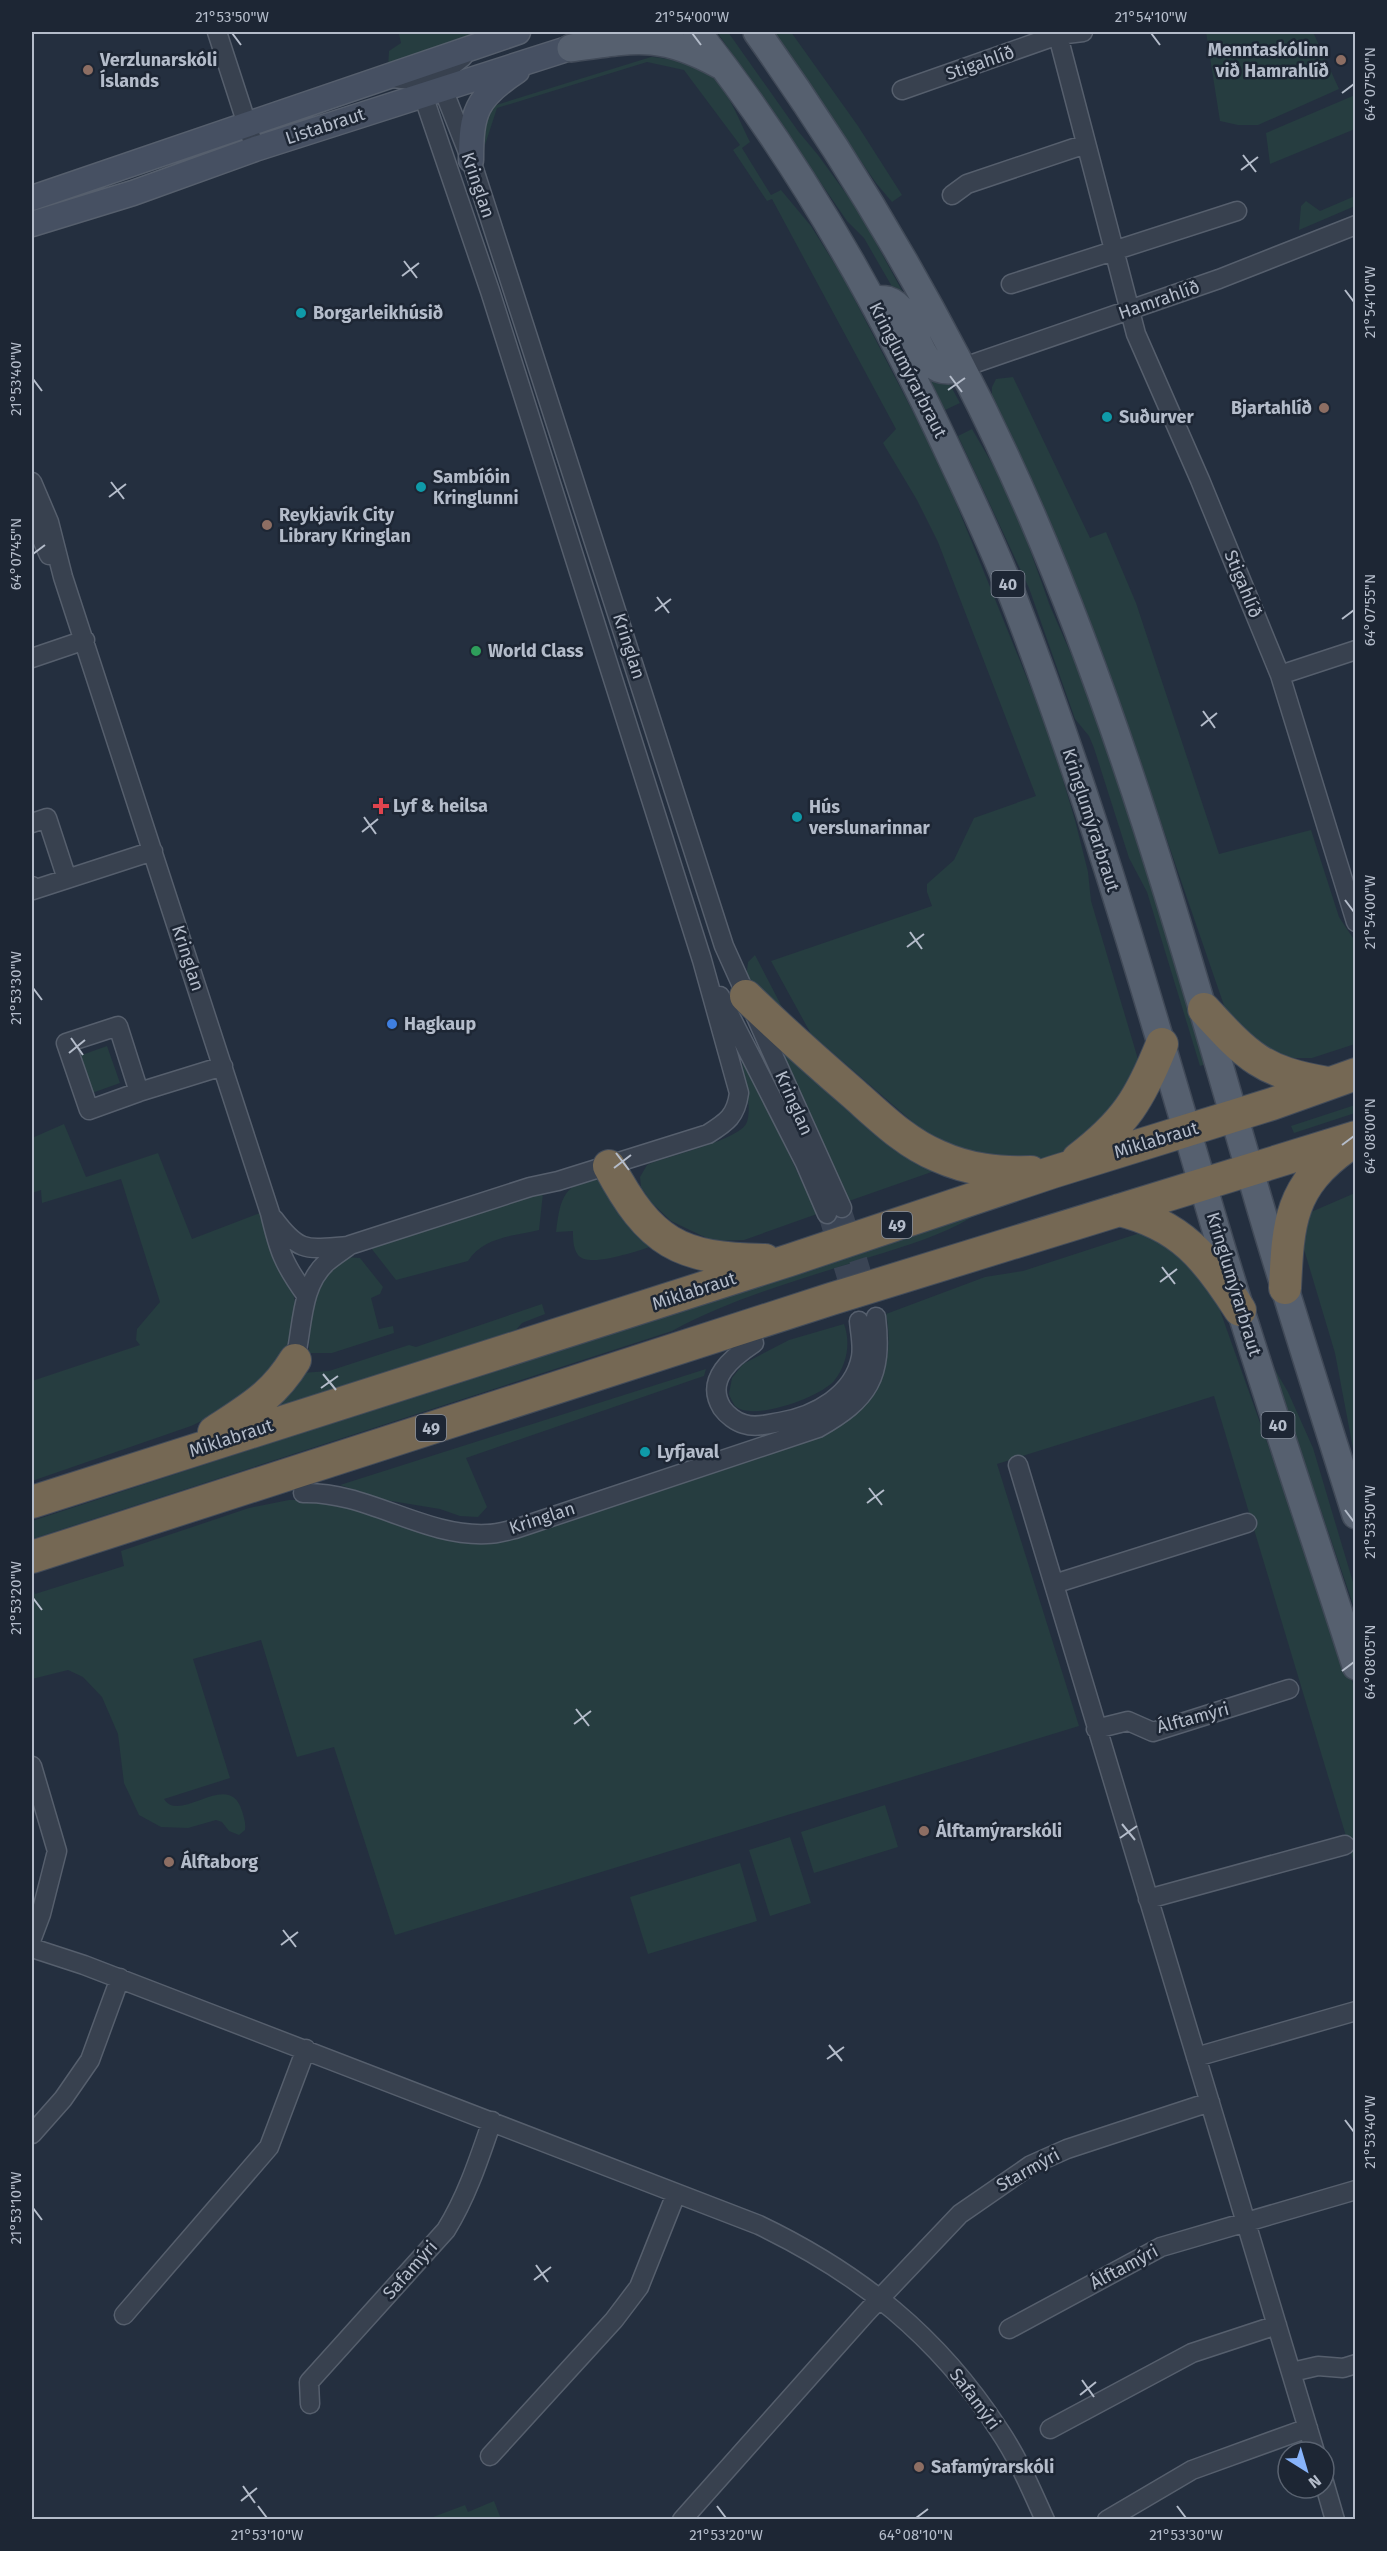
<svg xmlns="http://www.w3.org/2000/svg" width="1387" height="2551" font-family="'Fira Sans',sans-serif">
	<rect width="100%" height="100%" fill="#242f3f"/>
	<path fill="#263d40" d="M 408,32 L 484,32 L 388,67 L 389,51 L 401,43 L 399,34 Z
		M 717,32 L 728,32 L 798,131 L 818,155 L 858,210 L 941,362 L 917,330 L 864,238 L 847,221 Z
		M 771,32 L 791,32 L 858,126 L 902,195 L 892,202 L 876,183 Z
		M 1206,32 L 1313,32 L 1339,89 L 1258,125 L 1238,125 L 1220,121 Z
		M 651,57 C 657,57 695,63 697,64 C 724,78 737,116 750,142 L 742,148 L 771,195 L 781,190 L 811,226 L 844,279 L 941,466 L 1048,730 L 1075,820 L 1088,872 L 1091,901 L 1140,1066 L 1130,1099 L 1071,1148 L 1047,1158 L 1021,1163 L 988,1162 L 922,1130 L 811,1034 L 771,961 L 932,906 L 927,892 L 927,884 L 954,860 L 974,818 L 1036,796 L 938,542 L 917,500 L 883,443 L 896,429 L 772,199 L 767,201 L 733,150 L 740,145 L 684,70 L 647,62 L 497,108 L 485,145 L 483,127 L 493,106 Z
		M 1355,95 L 1355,129 L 1270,164 L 1266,133 Z
		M 1355,196 L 1355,206 L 1299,230 L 1301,206 L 1306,201 L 1320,211 Z
		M 932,377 L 948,381 L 960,403 L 945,410 L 929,381 Z
		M 1013,377 L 1090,538 L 1106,532 L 1136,603 L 1219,854 L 1311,830 L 1339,917 L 1355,941 L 1355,1044 L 1312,1058 L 1272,1058 L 1229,1020 L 1104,657 L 1014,443 L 992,398 L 992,387 L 996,379 Z
		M 972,429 L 997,472 L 1024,533 L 1050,606 L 1082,679 L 1119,785 L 1206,1064 L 1200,1066 L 1147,892 L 1129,858 L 1094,748 L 1089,736 L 1075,719 L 1029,588 L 958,436 Z
		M 755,955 L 796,1034 L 746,979 L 748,962 Z
		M 771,1033 L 943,1168 L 849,1201 Z
		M 107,1046 L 120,1083 L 92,1093 L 79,1056 Z
		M 740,1050 L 817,1214 L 744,1240 L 713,1241 L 671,1221 L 651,1202 L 641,1187 L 640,1177 L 647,1165 C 667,1156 736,1141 746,1124 C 754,1109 742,1067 740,1050 Z
		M 1355,1105 L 1355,1113 L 1294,1133 L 1291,1126 Z
		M 64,1124 L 86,1177 L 158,1153 L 192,1239 L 260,1213 L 275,1259 L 293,1290 L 296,1309 L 293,1332 L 286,1358 L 254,1396 L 191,1426 L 32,1481 L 32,1381 L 140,1345 L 136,1340 L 137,1329 L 160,1302 L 121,1179 L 42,1203 L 41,1190 L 32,1193 L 32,1138 Z
		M 1138,1156 L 972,1217 C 941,1236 905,1246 870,1257 C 803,1279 734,1297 672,1331 L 32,1539 L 32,1521 L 522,1361 Z
		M 591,1177 L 606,1178 L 656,1245 C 639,1250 589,1269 578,1255 C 573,1248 573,1239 573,1231 L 556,1232 C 560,1203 561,1188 591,1177 Z
		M 543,1193 L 539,1230 C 513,1236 483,1237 468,1261 L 396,1280 L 371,1248 Z
		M 1355,1193 L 1355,1459 L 1335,1353 L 1303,1246 L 1304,1219 L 1311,1212 Z
		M 1143,1232 L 1186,1249 L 1218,1305 L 1355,1689 L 1355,1866 L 1214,1396 L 997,1464 L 1079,1726 L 395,1935 L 334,1747 L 297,1757 L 261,1640 L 193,1659 L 230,1778 L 164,1799 C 180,1825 229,1768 242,1811 C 244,1818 246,1823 245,1830 L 239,1835 L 229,1831 L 222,1822 L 216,1820 L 188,1828 L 161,1827 L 139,1815 L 124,1783 L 118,1734 L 102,1697 L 83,1677 L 68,1670 L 32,1679 L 32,1586 L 35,1594 L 124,1566 L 121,1551 L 249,1508 L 289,1500 L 322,1500 L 447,1539 L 824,1435 C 872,1408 897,1370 886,1314 L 985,1277 L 1023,1271 Z
		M 1231,1234 L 1274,1368 L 1288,1392 L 1313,1448 L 1355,1589 L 1355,1610 L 1315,1493 L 1283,1415 Z
		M 346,1257 L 360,1258 L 383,1287 L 380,1294 L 371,1298 L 379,1329 L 393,1326 L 394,1333 L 332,1353 L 309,1353 C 311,1309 308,1287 346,1257 Z
		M 542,1304 L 545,1314 L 522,1323 L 516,1330 L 259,1414 L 301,1373 L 329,1371 L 409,1345 L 416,1347 Z
		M 844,1324 C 851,1343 847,1365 834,1381 C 820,1397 753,1422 735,1406 C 733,1403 730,1397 729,1394 L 732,1378 L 743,1364 L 789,1340 Z
		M 706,1369 L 704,1376 L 695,1379 L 466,1458 L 487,1507 L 478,1517 L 460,1516 L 440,1509 L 385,1500 L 340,1485 Z
		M 885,1805 L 898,1847 L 814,1873 L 801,1832 Z
		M 790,1837 L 811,1903 L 770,1916 L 749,1850 Z
		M 740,1863 L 757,1921 L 648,1954 L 630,1897 Z
		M 494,2501 L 501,2519 L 434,2520 L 433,2517 L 465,2505 L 468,2512 Z"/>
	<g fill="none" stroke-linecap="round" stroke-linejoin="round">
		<path stroke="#3a4454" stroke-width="18" stroke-dasharray="18 9" stroke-linecap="butt" d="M 842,1208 L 876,1317
			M 827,1214 L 859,1321"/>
		<g stroke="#565f6d" stroke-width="21">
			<path id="street" d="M 217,32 L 255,149
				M 1057,32 L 1136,334 L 1200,480 L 1280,675 L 1356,922
				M 392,78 L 422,81 L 443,89 L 471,160 L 724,946 L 842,1208
				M 902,90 L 1058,35 L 1083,32
				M 952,195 L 967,184 L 1086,144
				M 1011,284 L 1237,211
				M 961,368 L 1219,279 L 1356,225
				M 32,482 L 49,522 L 63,577 L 270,1213 C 279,1251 283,1263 306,1295
				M 32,517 L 49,555
				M 32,658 L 85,640
				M 1280,675 L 1356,650
				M 32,823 L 47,818 L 67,879
				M 32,886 L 33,890 L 153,851
				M 720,996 L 805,1163 L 827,1214
				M 139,1092 L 89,1110 L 66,1043 L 118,1026 L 139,1092 L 223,1066
				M 274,1219 C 300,1254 308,1249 348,1246
				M 754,1343 C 733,1357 704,1379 722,1408 C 727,1415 736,1422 744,1424 C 756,1428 768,1424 780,1422 C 815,1416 854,1395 861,1357 C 863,1345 860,1333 859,1321
				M 295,1360 C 303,1327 300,1286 327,1262 C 334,1256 342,1251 350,1245 L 530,1187 L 558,1181 L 708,1134 C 727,1122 736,1116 739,1093 L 702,960 L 490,291 L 423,95 L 430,83 L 463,57
				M 1018,1465 L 1315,2452
				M 303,1493 C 367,1491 423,1537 487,1534 C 496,1534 506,1531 515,1529 L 818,1428 C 869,1399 883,1377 876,1317
				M 1054,1584 L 1247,1523
				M 1096,1729 L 1128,1721 L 1153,1732 L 1289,1689
				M 32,1766 L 57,1851 L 41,1914 L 32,1938
				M 1148,1899 L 1345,1845
				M 32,1948 L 84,1965 L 759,2225 C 859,2273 938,2336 999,2430 C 1018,2458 1031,2489 1045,2520
				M 1196,2057 L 1356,2011
				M 32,2134 L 63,2099 L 90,2060 L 120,1978
				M 124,2315 L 269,2147 L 306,2049
				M 1009,2329 L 1161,2247 L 1356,2190
				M 1292,2372 L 1318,2366 L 1343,2368 L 1356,2364
				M 310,2404 L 309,2382 L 446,2230 C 467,2196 479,2159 492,2121
				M 1050,2429 L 1192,2353 L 1277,2325
				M 490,2456 L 614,2320 L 639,2287 L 676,2194
				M 1324,2482 L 1335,2520
				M 682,2520 L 866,2313 L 960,2214 L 1031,2165 L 1067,2149 L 1210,2102
				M 1107,2520 L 1192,2470 L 1308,2428"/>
		</g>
		<g stroke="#565f6d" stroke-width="27">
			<path id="secondary" d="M 471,160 C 471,112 476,98 517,71
				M 32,198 L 518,32
				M 32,224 L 133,193 L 255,149 L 589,42"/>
		</g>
		<g stroke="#414a58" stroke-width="30">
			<path id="primary" d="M 697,32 C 800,162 882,308 952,459 C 973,504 995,550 1013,597 C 1094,805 1154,1020 1217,1233 C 1260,1378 1310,1522 1356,1666
				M 757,32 C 864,183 958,345 1032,516 C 1127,737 1191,968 1258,1199 C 1289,1305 1323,1410 1356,1515
				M 571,48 C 634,39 661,32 720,65
				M 873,299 C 877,300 883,299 887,300 C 922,311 911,383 961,368"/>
		</g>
		<g stroke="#434c5a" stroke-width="34">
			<path id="highway" d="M 746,996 C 781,1030 817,1062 854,1094 C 880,1117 906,1143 938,1156 C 969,1170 998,1173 1031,1172
				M 1204,1009 C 1248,1057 1262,1072 1328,1083
				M 1078,1159 C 1125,1123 1140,1099 1162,1044
				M 609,1166 C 650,1243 679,1259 765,1260
				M 1119,1210 C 1181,1225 1207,1258 1240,1310
				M 1285,1288 C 1288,1222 1290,1186 1347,1146
				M 214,1432 C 249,1409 273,1396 295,1360
				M 32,1502 L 790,1260 L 1053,1172 L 1272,1104 L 1356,1074
				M 32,1557 L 831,1299 L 1356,1137"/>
		</g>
		<use href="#street" stroke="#38414f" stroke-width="18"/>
		<use href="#secondary" stroke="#465062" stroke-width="24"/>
		<use href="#primary" stroke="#56606f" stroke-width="27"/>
		<use href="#highway" stroke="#756854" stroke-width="32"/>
	</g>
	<path fill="none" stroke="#b4bcca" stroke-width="2" d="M 232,33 L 241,45M 692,33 L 701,45M 1151,33 L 1160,45M 1342,93 L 1354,84M 1243,155 L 1256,172M 1241,170 L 1258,157M 404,261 L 417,278M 402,276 L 419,263M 1345,290 L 1354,302M 950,376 L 962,392M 33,379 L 42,391M 948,390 L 965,378M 111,482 L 124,499M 109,497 L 126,484M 33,554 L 45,545M 657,597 L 669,613M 655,611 L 671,599M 1342,619 L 1354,610M 1203,711 L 1215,728M 1201,726 L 1217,713M 364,817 L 376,834M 362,832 L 378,819M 1345,900 L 1354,912M 910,932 L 922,949M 907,947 L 924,934M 33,988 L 42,1000M 71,1038 L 83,1055M 69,1053 L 85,1040M 1342,1145 L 1354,1136M 616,1153 L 629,1170M 614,1168 L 631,1155M 1162,1267 L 1175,1284M 1160,1282 L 1177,1269M 323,1374 L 336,1390M 321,1388 L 338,1376M 869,1488 L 882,1505M 867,1503 L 884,1490M 1345,1510 L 1354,1522M 33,1598 L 42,1610M 1342,1671 L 1354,1662M 576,1709 L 589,1726M 574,1724 L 591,1711M 1122,1824 L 1135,1840M 1120,1838 L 1137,1826M 283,1930 L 296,1947M 281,1945 L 298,1932M 829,2045 L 842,2061M 827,2059 L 844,2047M 1345,2120 L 1354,2132M 33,2208 L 42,2220M 536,2265 L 548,2282M 534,2280 L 551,2267M 1082,2380 L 1094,2397M 1080,2395 L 1096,2382M 243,2486 L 255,2503M 241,2501 L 257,2488M 258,2506 L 267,2518M 717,2506 L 726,2518M 1177,2506 L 1186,2518M 916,2518 L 928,2509"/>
	<g fill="#8d6e63" stroke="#1d2634" stroke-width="2">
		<circle cx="1341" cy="60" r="6"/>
		<circle cx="88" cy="70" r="6"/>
		<circle cx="1324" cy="408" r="6"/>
		<circle cx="267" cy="525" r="6"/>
		<circle cx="924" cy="1831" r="6"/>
		<circle cx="169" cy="1862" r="6"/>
		<circle cx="919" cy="2467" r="6"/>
	</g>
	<g fill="#0f9aa8" stroke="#1d2634" stroke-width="2">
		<circle cx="301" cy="313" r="6"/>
		<circle cx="1107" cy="417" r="6"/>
		<circle cx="421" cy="487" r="6"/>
		<circle cx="797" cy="817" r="6"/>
		<circle cx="645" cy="1452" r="6"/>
	</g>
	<circle fill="#2e9e5b" stroke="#1d2634" stroke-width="2" cx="476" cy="651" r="6"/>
	<path fill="#e0444e" stroke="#1d2634" stroke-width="2" d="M378 797h6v6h6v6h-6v6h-6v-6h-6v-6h6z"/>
	<circle fill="#3f7fe0" stroke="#1d2634" stroke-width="2" cx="392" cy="1024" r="6"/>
	<g text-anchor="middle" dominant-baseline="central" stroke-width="5" stroke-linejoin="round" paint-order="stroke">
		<g fill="#1d2634" stroke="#878f9d" stroke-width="1.5">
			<rect x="991.5" y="571" width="33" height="26" rx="4.5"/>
			<rect x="882" y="1212" width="30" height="26" rx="4.5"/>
			<rect x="1261.5" y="1412" width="33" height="26" rx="4.5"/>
			<rect x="416" y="1415" width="30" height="26" rx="4.5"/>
		</g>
		<g font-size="16" font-weight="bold" fill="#b4bcca">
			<text x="1008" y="584">40</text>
			<text x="897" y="1225">49</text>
			<text x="1278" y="1425">40</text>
			<text x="431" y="1428">49</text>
		</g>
		<g font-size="18" font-weight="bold" fill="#b4bcca" stroke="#1d2634" text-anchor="start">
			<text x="1329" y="50" text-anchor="end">Menntaskólinn<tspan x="1329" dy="21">við Hamrahlíð</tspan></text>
			<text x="100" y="60">Verzlunarskóli<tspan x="100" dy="21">Íslands</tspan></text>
			<text x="313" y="313">Borgarleikhúsið</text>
			<text x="1312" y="408" text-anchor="end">Bjartahlíð</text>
			<text x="1119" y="417">Suðurver</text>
			<text x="433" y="477">Sambíóin<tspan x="433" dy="21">Kringlunni</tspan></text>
			<text x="279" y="515">Reykjavík City<tspan x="279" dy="21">Library Kringlan</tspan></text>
			<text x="488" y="651">World Class</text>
			<text x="393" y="806">Lyf &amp; heilsa</text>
			<text x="809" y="807">Hús<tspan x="809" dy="21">verslunarinnar</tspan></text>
			<text x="404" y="1024">Hagkaup</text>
			<text x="657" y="1452">Lyfjaval</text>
			<text x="936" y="1831">Álftamýrarskóli</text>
			<text x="181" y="1862">Álftaborg</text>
			<text x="931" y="2467">Safamýrarskóli</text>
		</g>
		<g font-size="18" fill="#b4bcca" stroke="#1d2634">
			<text transform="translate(980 63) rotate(-19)">Stigahlíð</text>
			<text transform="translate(325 126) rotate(-18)">Listabraut</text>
			<text transform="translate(478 185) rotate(71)">Kringlan</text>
			<text transform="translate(1159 300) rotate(-19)">Hamrahlíð</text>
			<text transform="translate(908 370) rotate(63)">Kringlumýrarbraut</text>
			<text transform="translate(1243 584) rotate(68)">Stigahlíð</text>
			<text transform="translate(629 646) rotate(72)">Kringlan</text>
			<text transform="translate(1091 820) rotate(72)">Kringlumýrarbraut</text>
			<text transform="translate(188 958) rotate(72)">Kringlan</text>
			<text transform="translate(794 1103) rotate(66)">Kringlan</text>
			<text transform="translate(1156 1140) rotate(-17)">Miklabraut</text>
			<text transform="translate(1234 1284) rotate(73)">Kringlumýrarbraut</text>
			<text transform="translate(694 1291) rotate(-18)">Miklabraut</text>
			<text transform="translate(231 1438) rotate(-18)">Miklabraut</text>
			<text transform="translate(542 1518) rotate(-18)">Kringlan</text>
			<text transform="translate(1193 1718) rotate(-15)">Álftamýri</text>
			<text transform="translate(1028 2170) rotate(-29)">Starmýri</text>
			<text transform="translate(1124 2267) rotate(-28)">Álftamýri</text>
			<text transform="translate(410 2270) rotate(-48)">Safamýri</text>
			<text transform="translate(975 2399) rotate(53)">Safamýri</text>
		</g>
	</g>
	<rect width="1387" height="2551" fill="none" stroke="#1d2634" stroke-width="66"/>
	<g transform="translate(1306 2470) rotate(143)"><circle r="28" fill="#1d2634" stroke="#596270" stroke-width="1.5"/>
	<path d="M0-4.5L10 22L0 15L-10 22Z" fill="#88b4fb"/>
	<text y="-9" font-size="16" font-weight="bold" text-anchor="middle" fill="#b4bcca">N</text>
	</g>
	<rect x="33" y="33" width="1321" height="2485" fill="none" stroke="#b4bcca" stroke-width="2"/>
	<g font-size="15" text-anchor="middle" fill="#b4bcca">
		<text x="232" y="22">21°53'50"W</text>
		<text x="692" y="22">21°54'00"W</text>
		<text x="1151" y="22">21°54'10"W</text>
		<text transform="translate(1370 84) rotate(-90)" y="5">64°07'50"N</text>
		<text transform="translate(1370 302) rotate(-90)" y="5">21°54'10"W</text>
		<text transform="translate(16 379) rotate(-90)" y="5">21°53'40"W</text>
		<text transform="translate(16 554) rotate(-90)" y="5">64°07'45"N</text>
		<text transform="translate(1370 610) rotate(-90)" y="5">64°07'55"N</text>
		<text transform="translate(1370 912) rotate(-90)" y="5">21°54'00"W</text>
		<text transform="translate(16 988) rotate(-90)" y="5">21°53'30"W</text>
		<text transform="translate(1370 1136) rotate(-90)" y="5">64°08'00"N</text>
		<text transform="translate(1370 1522) rotate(-90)" y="5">21°53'50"W</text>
		<text transform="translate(16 1598) rotate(-90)" y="5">21°53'20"W</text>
		<text transform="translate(1370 1662) rotate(-90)" y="5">64°08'05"N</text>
		<text transform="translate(1370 2132) rotate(-90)" y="5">21°53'40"W</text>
		<text transform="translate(16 2208) rotate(-90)" y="5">21°53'10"W</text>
		<text x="267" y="2540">21°53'10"W</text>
		<text x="726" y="2540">21°53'20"W</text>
		<text x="916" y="2540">64°08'10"N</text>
		<text x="1186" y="2540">21°53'30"W</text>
	</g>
</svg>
